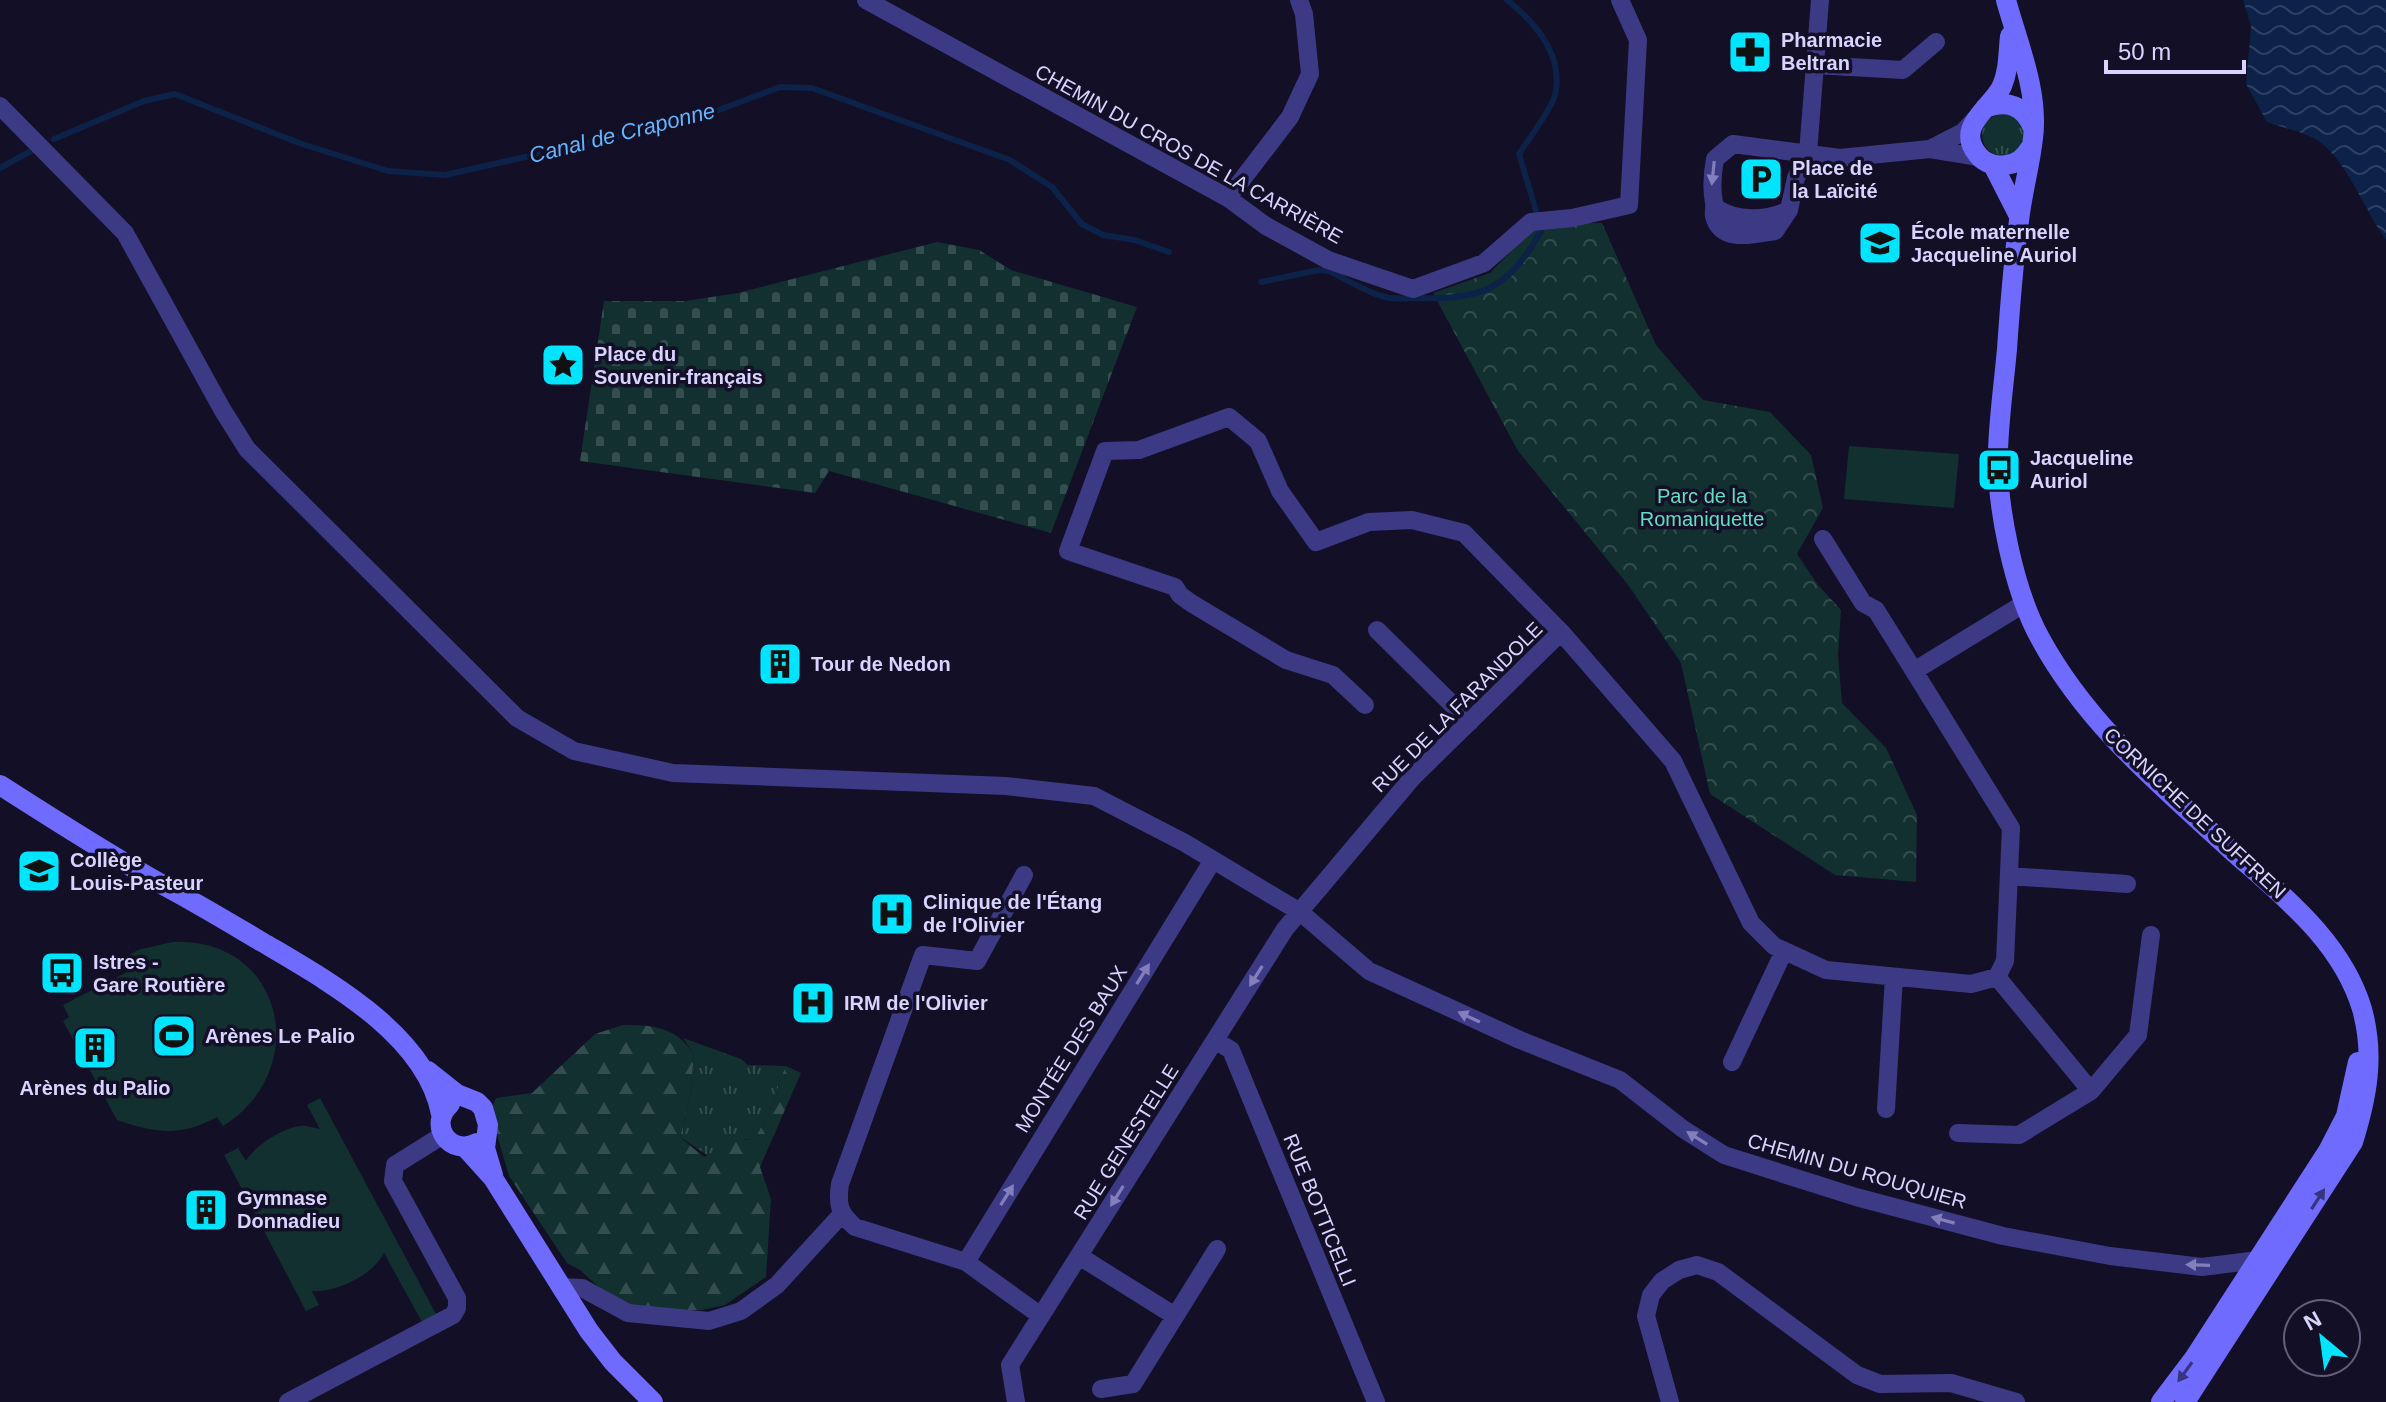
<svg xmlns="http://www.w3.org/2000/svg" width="2386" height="1402" font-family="Helvetica,sans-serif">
	<defs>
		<pattern id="grass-tufts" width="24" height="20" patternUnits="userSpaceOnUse" patternTransform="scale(2)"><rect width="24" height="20" fill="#12302f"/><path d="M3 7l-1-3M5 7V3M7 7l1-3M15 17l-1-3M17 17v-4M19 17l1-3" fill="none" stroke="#344d4e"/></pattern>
		<pattern id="forest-firs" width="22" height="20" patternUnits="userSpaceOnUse" patternTransform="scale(2)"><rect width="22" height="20" fill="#12302f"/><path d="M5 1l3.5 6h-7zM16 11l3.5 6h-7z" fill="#344d4e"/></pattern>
		<pattern id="cemetery-stones" width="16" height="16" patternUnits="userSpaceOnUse" patternTransform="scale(2)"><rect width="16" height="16" fill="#12302f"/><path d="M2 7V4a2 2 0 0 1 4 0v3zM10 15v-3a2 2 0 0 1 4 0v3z" fill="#344d4e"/></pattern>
		<pattern id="park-crowns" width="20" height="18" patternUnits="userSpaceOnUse" patternTransform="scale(2)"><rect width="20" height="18" fill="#12302f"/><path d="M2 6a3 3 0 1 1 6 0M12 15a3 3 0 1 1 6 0" fill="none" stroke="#344d4e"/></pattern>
		<pattern id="water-waves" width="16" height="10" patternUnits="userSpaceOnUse" patternTransform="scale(2)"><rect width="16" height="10" fill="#0c2248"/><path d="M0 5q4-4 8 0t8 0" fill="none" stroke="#2f4163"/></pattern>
	</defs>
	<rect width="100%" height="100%" fill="#130f26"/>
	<path fill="url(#grass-tufts)" d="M1982 135a21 21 0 1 1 42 0a21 21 0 1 1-42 0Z
		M 683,1038 L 741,1059 L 748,1065 L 786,1066 L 779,1082 L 776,1098 L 755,1140 L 746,1139 L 707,1155 L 680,1137 L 690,1097 L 694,1054 Z"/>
	<path fill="url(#forest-firs)" d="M 623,1025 C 655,1025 675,1027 694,1054 L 690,1097 L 680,1137 L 704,1157 L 738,1140 L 755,1139 L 776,1098 L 779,1082 L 786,1066 L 801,1073 L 760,1167 L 771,1199 L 766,1277 L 725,1305 L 702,1310 L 640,1310 L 600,1288 L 580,1270 L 567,1263 L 509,1176 L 490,1111 L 496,1098 L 532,1093 L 595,1034 Z"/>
	<path fill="url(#cemetery-stones)" d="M 937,242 L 979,250 L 1011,270 L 1137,307 L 1051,533 L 829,471 L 815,493 L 580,461 L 604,301 L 685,301 L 738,293 Z"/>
	<path fill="url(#park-crowns)" d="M 1539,223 L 1602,223 L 1656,345 L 1703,400 L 1770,412 L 1811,455 L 1823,508 L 1797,554 L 1818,585 L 1841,610 L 1838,655 L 1842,703 L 1886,748 L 1917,815 L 1916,882 L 1835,875 L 1710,794 L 1681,663 L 1629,586 L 1518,451 L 1433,293 L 1490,273 Z"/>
	<path fill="#12302f" d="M 1849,446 L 1959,454 L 1954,508 L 1844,499 Z
		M 172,942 C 283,936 314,1069 223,1126 L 217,1117 C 181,1137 155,1133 117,1120 L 63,1021 L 69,1017 L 63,1005 L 129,971 L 123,958 L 138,950 Z
		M 320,1098 L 436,1314 L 422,1322 L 384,1253 C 373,1275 336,1293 312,1291 L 319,1305 L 306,1311 L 224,1155 L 238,1148 L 246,1161 C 254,1146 283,1128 300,1126 C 307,1125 313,1128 320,1129 L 307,1105 Z"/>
	<path fill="url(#water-waves)" d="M 2243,0 L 2386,0 L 2386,240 C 2365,211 2348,163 2320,142 C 2306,132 2283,128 2267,122 L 2246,84 L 2251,26 Z"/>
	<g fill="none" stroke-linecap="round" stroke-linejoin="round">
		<path stroke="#0c2248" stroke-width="6" d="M 1507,0 C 1536,23 1564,55 1555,95 C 1550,112 1529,138 1519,154 L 1537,214
			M 54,139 L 144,101 L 175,94 L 299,143 L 388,171 L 445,175 L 695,119 L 780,87 L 812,88 L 1010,160 L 1052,187 L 1082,224 L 1103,235 L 1135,240 L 1169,252
			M 0,168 L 31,151
			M 1261,282 L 1319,270 L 1329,271 C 1346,279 1366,292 1385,297 C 1396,300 1410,298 1422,298 C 1484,300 1511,286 1541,231"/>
		<path stroke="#3d3a85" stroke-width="18" d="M 866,0 L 1228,198 L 1266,226 L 1328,260 L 1413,289 L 1484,263 L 1531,222 L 1572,218 L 1629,205 L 1638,40 L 1620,0
			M 1815,65 L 1903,70 L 1936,42
			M 0,106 L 125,233 L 222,409 L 247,449 L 517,718 L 574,751 L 673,773 L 1006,786 L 1094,796 L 1185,843 L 1300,912 L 1369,971 L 1520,1040 L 1620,1080 L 1683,1129 L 1724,1155 L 1856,1197 L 2003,1236 L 2110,1256 L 2202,1267 L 2258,1260 L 2268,1262
			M 1930,149 L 1963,132 L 1974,120
			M 1228,198 L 1290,117 L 1310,74 L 1304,14 L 1299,0
			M 1715,207 C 1736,222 1767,221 1789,210 L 1796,178 L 1808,153 L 1820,0
			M 1789,210 L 1775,231 C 1756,234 1721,244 1714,216 C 1713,212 1715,208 1714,203 C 1711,187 1712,175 1715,159 L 1733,144 L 1840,158 L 1930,149 L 1979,157
			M 1823,539 L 1863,603 L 1876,610 L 1914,671
			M 1377,630 L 1470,722
			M 1365,705 L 1333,675 L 1286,660 L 1191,603 L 1180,595 L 1175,587 L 1068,551 L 1105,451 L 1139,450 L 1229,417 L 1258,441 L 1280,491 L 1316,542 L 1369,522 L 1412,520 L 1464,533 L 1561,632 L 1673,761 L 1751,923 L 1774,946 L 1826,970 L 1971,984 L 1997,977 L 2005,961 L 2011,828 L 1914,671 L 2025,603
			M 1024,875 L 977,961 L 923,955 L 840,1184 C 837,1205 839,1213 855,1227 L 966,1262 L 1041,1316
			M 2009,876 L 2127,884
			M 1997,977 L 2091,1091
			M 1216,1041 L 1231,1050 L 1376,1402
			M 1732,1062 L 1784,951
			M 1886,1109 L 1894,977
			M 1958,1133 L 2019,1135 L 2091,1091 L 2138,1035 L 2151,935
			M 1079,1256 L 1175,1316
			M 966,1262 L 1213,860
			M 560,1287 L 582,1288 L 628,1313 L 709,1321 L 741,1311 L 777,1285 L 841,1215
			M 1101,1389 L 1133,1384 L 1217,1249
			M 288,1402 L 453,1315 L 457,1308 L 457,1298 L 393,1181 L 395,1165 L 443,1135
			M 1016,1402 L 1010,1365 L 1285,929 L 1413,777 L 1561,632
			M 1670,1402 L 1646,1316 L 1651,1295 L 1662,1281 L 1679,1270 L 1697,1265 L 1718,1272 L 1857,1375 L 1880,1384 L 1951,1383 L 2016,1402"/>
		<path stroke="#6f6bff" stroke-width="20" d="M 2006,0 C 2018,44 2039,92 2033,138 C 2030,166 2022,193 2019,221 C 2013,263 2010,306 2007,349 C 2004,383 1999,417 1998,451 C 1996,505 2014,591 2040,638 C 2086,723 2158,783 2229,848 C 2280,894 2341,939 2362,1009 C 2375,1056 2367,1097 2353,1142 L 2185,1402
			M 2010,36 C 2008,54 2009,69 2002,86 C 1992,108 1954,126 1978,155 C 1984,163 1996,167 2006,165 C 2017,164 2025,157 2030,148
			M 1985,108 C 2007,99 2025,106 2033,128
			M 1993,165 L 2019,216
			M 0,785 C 53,819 106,853 161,884 C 195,902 228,922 262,942 C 326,980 426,1034 441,1114
			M 428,1071 L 457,1094 L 477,1102 L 483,1108 L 488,1125 L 485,1148 L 493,1175
			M 450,1104 C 427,1125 450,1157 477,1143
			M 465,1147 L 493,1178 L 589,1331 L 613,1362 L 653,1402
			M 2161,1402 L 2195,1357 L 2328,1151 L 2346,1116 L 2358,1062"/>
	</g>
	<defs><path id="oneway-solid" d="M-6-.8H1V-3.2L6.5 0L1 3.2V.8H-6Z" transform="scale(2)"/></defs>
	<g fill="#837fbc">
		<use href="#oneway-solid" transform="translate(1713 173) rotate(96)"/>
		<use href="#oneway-solid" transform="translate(1143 974) rotate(-58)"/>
		<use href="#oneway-solid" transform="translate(1256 976) rotate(122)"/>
		<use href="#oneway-solid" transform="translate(1469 1017) rotate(-155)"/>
		<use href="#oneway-solid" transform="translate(1697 1138) rotate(-148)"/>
		<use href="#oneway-solid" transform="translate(1007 1195) rotate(-58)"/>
		<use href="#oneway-solid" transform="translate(1117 1196) rotate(122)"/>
		<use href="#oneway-solid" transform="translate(1943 1220) rotate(-165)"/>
		<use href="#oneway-solid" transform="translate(2198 1265) rotate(-178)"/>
	</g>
	<g fill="#38347d">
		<use href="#oneway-solid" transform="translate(2318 1199) rotate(-57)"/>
		<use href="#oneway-solid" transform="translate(2185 1372) rotate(126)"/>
	</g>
	<defs>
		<g id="pharmacy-square" transform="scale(2.3)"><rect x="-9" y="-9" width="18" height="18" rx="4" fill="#00e5ff" stroke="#130f26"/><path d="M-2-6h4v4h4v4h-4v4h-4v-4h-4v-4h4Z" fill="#111"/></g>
		<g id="parking-square" transform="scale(2.3)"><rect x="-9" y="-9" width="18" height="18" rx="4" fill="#00e5ff" stroke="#130f26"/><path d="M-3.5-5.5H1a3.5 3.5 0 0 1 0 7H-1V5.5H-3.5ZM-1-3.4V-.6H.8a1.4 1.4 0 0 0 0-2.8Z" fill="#111"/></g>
		<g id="school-square" transform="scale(2.3)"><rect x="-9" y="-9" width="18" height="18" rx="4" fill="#00e5ff" stroke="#130f26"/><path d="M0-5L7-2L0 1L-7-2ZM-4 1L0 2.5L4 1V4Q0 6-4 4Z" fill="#111"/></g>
		<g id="sight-square" transform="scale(2.3)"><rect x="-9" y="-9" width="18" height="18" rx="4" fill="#00e5ff" stroke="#130f26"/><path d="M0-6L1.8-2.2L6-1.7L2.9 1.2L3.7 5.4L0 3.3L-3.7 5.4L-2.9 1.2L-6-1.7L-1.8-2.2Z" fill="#111"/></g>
		<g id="bus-square" transform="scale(2.3)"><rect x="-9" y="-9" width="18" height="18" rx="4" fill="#00e5ff" stroke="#130f26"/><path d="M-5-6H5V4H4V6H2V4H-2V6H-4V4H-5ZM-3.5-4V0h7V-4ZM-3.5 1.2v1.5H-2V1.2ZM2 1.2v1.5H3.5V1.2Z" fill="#111"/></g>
		<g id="building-square" transform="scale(2.3)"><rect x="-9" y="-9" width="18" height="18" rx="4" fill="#00e5ff" stroke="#130f26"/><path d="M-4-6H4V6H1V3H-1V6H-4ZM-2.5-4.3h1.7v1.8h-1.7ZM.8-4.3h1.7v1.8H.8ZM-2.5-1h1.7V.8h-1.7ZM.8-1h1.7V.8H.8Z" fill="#111"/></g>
		<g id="hospital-square" transform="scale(2.3)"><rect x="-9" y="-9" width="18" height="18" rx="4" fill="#00e5ff" stroke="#130f26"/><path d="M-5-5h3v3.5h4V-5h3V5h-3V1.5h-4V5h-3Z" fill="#111"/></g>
		<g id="stadium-square" transform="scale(2.3)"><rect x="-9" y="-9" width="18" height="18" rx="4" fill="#00e5ff" stroke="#130f26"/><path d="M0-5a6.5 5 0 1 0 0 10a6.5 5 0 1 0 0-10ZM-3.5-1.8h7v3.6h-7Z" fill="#111"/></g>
	</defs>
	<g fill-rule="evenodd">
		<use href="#pharmacy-square" x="1750" y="52"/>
		<use href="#parking-square" x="1761" y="179"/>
		<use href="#school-square" x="1880" y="243"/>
		<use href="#sight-square" x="563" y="365"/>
		<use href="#bus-square" x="1999" y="470"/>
		<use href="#building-square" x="780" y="664"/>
		<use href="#school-square" x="39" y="871"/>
		<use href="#hospital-square" x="892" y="914"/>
		<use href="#bus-square" x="62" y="973"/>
		<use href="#hospital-square" x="813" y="1003"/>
		<use href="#stadium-square" x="174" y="1036"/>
		<use href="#building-square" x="95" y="1048"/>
		<use href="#building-square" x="206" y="1210"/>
	</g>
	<g text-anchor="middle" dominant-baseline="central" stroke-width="7" stroke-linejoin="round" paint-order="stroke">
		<g font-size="20" font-weight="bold" fill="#d9d4ff" stroke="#130f26" text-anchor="start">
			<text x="1781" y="40">Pharmacie<tspan x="1781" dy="23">Beltran</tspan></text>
			<text x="1792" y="168">Place de<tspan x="1792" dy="23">la Laïcité</tspan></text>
			<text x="1911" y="232">École maternelle<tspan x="1911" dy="23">Jacqueline Auriol</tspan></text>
			<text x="594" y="354">Place du<tspan x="594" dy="23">Souvenir-français</tspan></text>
			<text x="2030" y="458">Jacqueline<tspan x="2030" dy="23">Auriol</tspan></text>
			<text x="811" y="664">Tour de Nedon</text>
			<text x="70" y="860">Collège<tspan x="70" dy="23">Louis-Pasteur</tspan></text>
			<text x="923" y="902">Clinique de l'Étang<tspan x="923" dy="23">de l'Olivier</tspan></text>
			<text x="93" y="962">Istres -<tspan x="93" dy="23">Gare Routière</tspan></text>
			<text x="844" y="1003">IRM de l'Olivier</text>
			<text x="205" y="1036">Arènes Le Palio</text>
			<text x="95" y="1088" text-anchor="middle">Arènes du Palio</text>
			<text x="237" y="1198">Gymnase<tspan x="237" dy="23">Donnadieu</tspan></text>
		</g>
		<g font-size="20" fill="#d9d4ff" stroke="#130f26">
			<text transform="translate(1189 154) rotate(29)">CHEMIN DU CROS DE LA CARRIÈRE</text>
			<text transform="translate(1457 707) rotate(-45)">RUE DE LA FARANDOLE</text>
			<text transform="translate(2195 813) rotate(43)">CORNICHE DE SUFFREN</text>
			<text transform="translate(1071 1049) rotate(-58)">MONTÉE DES BAUX</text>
			<text transform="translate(1126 1142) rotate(-58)">RUE GENESTELLE</text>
			<text transform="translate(1857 1171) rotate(16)">CHEMIN DU ROUQUIER</text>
			<text transform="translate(1320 1210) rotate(68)">RUE BOTTICELLI</text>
		</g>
		<g font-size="20" fill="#5fe0c0" stroke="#130f26">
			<text x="1702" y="496">Parc de la<tspan x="1702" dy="23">Romaniquette</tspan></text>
		</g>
		<g font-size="22" font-style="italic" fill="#62b6ff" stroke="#130f26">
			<text transform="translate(622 133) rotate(-14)">Canal de Craponne</text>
		</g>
	</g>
	<g transform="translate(2322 1338) rotate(331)"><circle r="38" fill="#130f26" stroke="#625e7d" stroke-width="2"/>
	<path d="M0-6L14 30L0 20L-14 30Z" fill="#00e5ff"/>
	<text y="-12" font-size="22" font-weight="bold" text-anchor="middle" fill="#d9d4ff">N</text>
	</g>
	<path d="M2106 60v12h138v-12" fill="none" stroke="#d9d4ff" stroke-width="4"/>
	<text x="2118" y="60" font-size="24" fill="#d9d4ff" stroke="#130f26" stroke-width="6" paint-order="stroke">50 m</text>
</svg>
